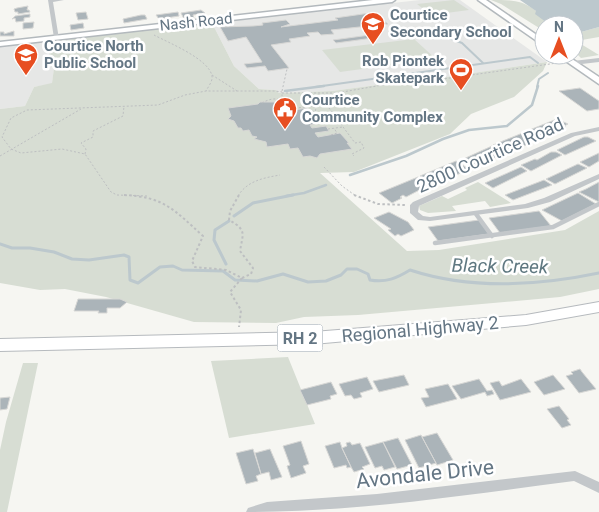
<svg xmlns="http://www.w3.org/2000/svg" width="599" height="512" font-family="Roboto,sans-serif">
	<rect width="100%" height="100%" fill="#f6f6f2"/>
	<path fill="#e6e7e6" d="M 420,0 L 460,0 L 547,62 L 406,83 L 384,84 L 332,91 L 279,93 L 276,90 L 259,89 L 234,66 L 212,23 Z
		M 52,41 L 49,43 L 54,68 L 52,84 L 34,87 L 25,106 L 0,109 L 0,47 Z"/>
	<path fill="#d7ddd3" d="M 454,0 L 469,10 L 431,15 L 417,4 Z
		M 491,0 C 511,0 522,0 536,11 C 541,15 544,21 550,25 L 544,25 L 544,31 L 501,4 Z
		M 212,23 L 234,66 L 259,89 L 276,90 L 279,93 L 332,91 L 384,84 L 406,83 L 547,62 L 543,71 L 514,97 L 471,114 L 450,134 L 354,172 L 320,173 L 407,251 L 439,250 L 565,230 L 599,211 L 599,289 L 560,297 L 358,315 L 304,317 L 276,323 L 194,322 L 106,297 L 65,289 L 40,290 L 0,283 L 0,109 L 25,106 L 34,87 L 52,83 L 54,68 L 49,63 L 49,43 L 99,35 Z
		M 599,27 L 599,37 L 576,41 L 599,55 L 581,58 L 574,51 L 574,34 Z
		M 414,39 L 436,59 L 340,72 L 322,50 Z
		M 478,182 L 511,203 L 490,207 L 485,201 L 452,206 L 456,211 L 428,213 L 420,210 L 419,206 L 442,196 L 448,199 L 467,190 L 465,188 Z
		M 288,357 L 315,424 L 229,438 L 211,361 Z
		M 23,363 L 38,363 L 7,512 L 0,512 L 0,450 L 6,422 Z"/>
	<path fill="#bcc8cd" d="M 520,0 L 599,0 L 599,27 L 574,34 L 574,25 L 550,25 L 535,14 L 536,11 Z"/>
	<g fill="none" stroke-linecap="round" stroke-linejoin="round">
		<path stroke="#bcc8cd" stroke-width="2" d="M 441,35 L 462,43 L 483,63
			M 315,87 L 530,57 L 538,63
			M 537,87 L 539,79 L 548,73"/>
		<path stroke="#bcc8cd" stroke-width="2.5" d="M 285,91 L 324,86
			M 350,175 L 406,156 L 443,139 L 469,130 L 507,126 L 532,105 L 538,86
			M 286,196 L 304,193 L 326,185"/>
		<path stroke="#bcc8cd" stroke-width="3" d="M 234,216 L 253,203 L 293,195
			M 0,244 L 12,248 L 30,248 L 54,252 L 72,259 L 89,260 L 124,255 L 129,257 L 130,280 L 138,283 L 160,267 L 173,266 L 182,270 L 223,271 L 235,280 L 257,281 L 283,274 L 308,282 L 326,281 L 341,275 L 347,269 L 357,269 L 368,274 L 370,280 C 386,283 397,278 410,270 C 471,290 537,286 599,273
			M 226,264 L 214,240 L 215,230 L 229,221"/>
	</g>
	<path fill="#abb4b9" stroke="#d7d7d5" d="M 28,6 L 27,10 L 29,10 L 30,12 L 18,14 L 18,12 L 15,12 L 14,9 L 17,8 Z
		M 201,10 L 205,13 L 193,15 L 194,18 L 184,19 L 181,13 Z
		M 86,12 L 88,19 L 78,20 L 76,13 Z
		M 178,12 L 179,16 L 159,19 L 156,15 Z
		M 370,13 L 374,13 L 388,24 L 331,30 L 334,34 L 321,35 L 318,32 L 307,33 L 310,36 L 289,39 L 291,42 L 271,45 L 289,68 L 268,71 L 265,66 L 247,68 L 244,64 L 262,62 L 246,37 L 228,41 L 220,27 L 253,26 L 263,25 L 262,23 L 286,20 L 290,24 L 281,27 L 338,20 L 335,18 Z
		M 30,14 L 30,17 L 24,18 L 24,21 L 16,22 L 15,18 L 12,19 L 15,16 Z
		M 141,15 L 145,15 L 147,19 L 124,23 L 123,19 Z
		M 34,22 L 33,28 L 23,29 L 23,23 Z
		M 83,23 L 84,28 L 71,30 L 70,25 Z
		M 14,31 L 14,36 L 0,36 L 0,32 L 4,32 L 4,34 Z
		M 370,35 L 373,38 L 336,43 L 333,40 Z
		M 580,88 L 599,101 L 599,109 L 587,111 L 559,91 Z
		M 260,102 L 275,102 L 278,107 L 283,108 L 281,111 L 284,117 L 289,117 L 288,111 L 307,108 L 309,111 L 313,111 L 322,123 L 310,125 L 312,128 L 326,126 L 329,131 L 315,133 L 318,137 L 340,133 L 349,143 L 347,143 L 352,149 L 320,154 L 317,158 L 310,156 L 303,157 L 298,148 L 290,149 L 288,144 L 267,147 L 266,142 L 254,139 L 257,137 L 252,136 L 249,130 L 243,131 L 241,128 L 238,128 L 234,121 L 228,119 L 231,116 L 228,108 L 258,104 Z
		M 557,119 L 568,124 L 564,126 L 566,127 L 554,133 L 551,132 L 546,134 L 548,135 L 540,138 L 527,131 Z
		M 525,132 L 537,138 L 526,145 L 507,153 L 493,145 Z
		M 584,137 L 588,137 L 596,141 L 565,155 L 557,150 Z
		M 492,146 L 503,152 L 499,154 L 501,155 L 483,164 L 478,163 L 479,164 L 471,168 L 459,161 Z
		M 551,152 L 556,152 L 562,155 L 531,171 L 521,165 L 535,159 L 537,160 Z
		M 599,153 L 599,161 L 589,167 L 580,162 Z
		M 456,161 L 469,169 L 446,180 L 440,179 L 442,181 L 433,185 L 420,176 Z
		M 578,164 L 587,168 L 555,184 L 546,179 Z
		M 521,167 L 527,171 L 493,188 L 485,183 Z
		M 418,177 L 429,185 L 406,197 L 403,195 L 400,197 L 402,198 L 392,203 L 379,193 Z
		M 544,180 L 552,185 L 513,200 L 505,195 Z
		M 599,182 L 599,202 L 579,192 L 586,189 Z
		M 578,193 L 596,204 L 562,221 L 542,210 Z
		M 539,211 L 551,226 L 500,233 L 489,218 Z
		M 389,212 L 408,222 L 414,230 L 401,236 L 398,234 L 395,236 L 388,230 L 391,229 L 374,218 Z
		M 479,220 L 489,234 L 438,241 L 428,227 Z
		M 78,299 L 120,299 L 127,302 L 120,308 L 107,308 L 107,313 L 98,313 L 99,311 L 74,311 Z
		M 580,369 L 582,372 L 596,389 L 579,393 L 566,376 L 573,374 L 571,372 Z
		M 404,375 L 409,385 L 379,392 L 373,381 Z
		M 553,375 L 565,389 L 544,395 L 534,382 Z
		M 367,377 L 373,389 L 360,393 L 362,397 L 354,399 L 351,395 L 345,396 L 339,384 Z
		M 479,379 L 487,391 L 492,390 L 494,394 L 487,396 L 485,392 L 461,399 L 452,386 Z
		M 521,379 L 531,392 L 500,400 L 490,383 L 499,381 L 502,386 Z
		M 331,382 L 337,394 L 330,396 L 331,399 L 307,405 L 300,390 Z
		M 448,384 L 457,399 L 426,407 L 421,398 L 429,397 L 425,389 Z
		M 10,397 L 7,409 L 0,410 L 0,398 Z
		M 559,406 L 569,419 L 567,420 L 571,425 L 562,428 L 547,409 Z
		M 437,433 L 453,460 L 437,465 L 422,437 Z
		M 421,435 L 436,463 L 419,468 L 405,440 Z
		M 398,438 L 412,465 L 397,469 L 383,442 Z
		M 301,441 L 309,464 L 303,466 L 306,473 L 291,478 L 287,466 L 290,465 L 283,446 Z
		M 340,442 L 342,448 L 351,467 L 347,468 L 346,465 L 334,468 L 325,446 Z
		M 350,442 L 352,445 L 360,443 L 370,464 L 362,467 L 364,469 L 354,472 L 351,467 L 342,448 L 347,446 L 346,443 Z
		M 383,442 L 395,467 L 384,470 L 382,466 L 375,468 L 365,447 Z
		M 253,449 L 261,474 L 256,476 L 258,481 L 246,484 L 236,453 Z
		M 270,449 L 282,477 L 271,480 L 269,472 L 261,474 L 255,453 Z"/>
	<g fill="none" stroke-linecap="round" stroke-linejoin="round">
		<g stroke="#b3b9bd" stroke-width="3">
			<path id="secondary" d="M 373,0 L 395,0 L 392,2 L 0,46 L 0,42 Z
				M 478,0 L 486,0 L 544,40 L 544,46 Z
				M 557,55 L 566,55 L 599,77 L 599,84 Z"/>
		</g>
		<g stroke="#b6babe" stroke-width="2">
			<path id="primary" d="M 599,302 L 599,312 L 526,325 L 313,344 L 0,351 L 0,339 L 313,332 L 526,315 Z"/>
		</g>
		<path stroke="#bdbfc1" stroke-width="1" stroke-dasharray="2 2" stroke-linecap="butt" d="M 154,35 C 169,43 209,59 212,76 C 213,81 208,87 206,91
			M 212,75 L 237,91
			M 282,91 L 287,69
			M 282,93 L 337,93 L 388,84 L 407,84 L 557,63
			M 323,99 L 329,101 L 326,104
			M 262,103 C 274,96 284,98 292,110
			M 313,106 L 316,110 L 314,112
			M 283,110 L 326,104 L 355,143 L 361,142 L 364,148 L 352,154 L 354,156
			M 359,124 L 370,122
			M 328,129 L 343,127
			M 331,135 L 337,133 L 334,128
			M 85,154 L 86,149 L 81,143 L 93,137 L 93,131 L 123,116 L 124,106
			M 0,156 L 81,109
			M 324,167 L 342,186 L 356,196
			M 147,196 L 117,195 L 111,192 L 85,154 L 62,149 L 21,153 L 11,149 L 2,137 L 11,118 L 27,110 L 158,105 L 185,95 L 206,91 L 275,91 L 282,92 L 282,96
			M 238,196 C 247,181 263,178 280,175"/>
		<path stroke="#bdbfc1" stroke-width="2" stroke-dasharray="2.5 2.5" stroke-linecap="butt" d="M 124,195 C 165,197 174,210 203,236 L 192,261 L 195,267 L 226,270 L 242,278 L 230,292 L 241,310 L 239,327
			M 239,195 L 230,211 L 229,220 C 247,230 243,233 240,251 L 253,268 L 251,274 L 242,278
			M 354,195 L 378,204 L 405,205"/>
		<path stroke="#c3c7ca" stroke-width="4.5" d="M 476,214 L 492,236
			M 435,243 L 553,227 L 599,204"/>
		<path fill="#c3c7ca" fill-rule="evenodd" d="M 48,0 L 64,0 L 53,2 L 59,39 L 54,38 Z
			M 599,58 L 599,62 L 573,65 L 570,63 L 573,61 Z
			M 599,127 L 599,131 L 575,136 L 419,206 L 418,212 L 423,216 L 430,217 L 525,204 L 544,198 L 599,174 L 599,179 L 550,202 L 528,208 L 430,221 L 418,220 L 410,213 L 410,205 L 413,202 L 571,133 Z
			M 575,471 L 599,482 L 599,493 L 574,481 C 465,495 356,512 246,512 L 248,508 L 267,502 L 377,494 Z"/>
		<use href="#secondary" fill="#fff" fill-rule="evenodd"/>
		<use href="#primary" fill="#fff" fill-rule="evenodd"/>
	</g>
	<defs>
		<g id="school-pin" transform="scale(1.25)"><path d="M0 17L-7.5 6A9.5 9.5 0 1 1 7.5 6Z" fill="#e74e21" stroke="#fff"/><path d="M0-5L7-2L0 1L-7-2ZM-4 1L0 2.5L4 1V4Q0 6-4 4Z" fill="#fff"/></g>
		<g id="stadium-pin" transform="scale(1.25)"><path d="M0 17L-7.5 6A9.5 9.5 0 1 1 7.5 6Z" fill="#e74e21" stroke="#fff"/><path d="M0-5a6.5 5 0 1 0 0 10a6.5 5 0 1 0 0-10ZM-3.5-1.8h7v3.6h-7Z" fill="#fff"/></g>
		<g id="civic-pin" transform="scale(1.25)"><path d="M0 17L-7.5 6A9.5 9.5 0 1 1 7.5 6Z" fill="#e74e21" stroke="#fff"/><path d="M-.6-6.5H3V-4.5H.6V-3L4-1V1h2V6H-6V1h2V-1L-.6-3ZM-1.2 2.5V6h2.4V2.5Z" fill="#fff"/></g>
	</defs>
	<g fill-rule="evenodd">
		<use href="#school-pin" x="373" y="24"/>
		<use href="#school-pin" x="26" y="55"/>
		<use href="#stadium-pin" x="461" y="70"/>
		<use href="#civic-pin" x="285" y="109"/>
	</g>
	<g text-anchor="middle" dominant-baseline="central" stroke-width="5" stroke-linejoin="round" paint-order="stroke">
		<g font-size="15" font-weight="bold" fill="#647684" stroke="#fff" text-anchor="start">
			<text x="390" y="15">Courtice<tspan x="390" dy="17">Secondary School</tspan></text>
			<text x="44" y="46">Courtice North<tspan x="44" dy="17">Public School</tspan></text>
			<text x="444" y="61" text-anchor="end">Rob Piontek<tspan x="444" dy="17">Skatepark</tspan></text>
			<text x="302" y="100">Courtice<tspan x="302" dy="17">Community Complex</tspan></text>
		</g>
		<g font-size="15" fill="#647684" stroke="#fff">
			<text transform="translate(196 22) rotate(-6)">Nash Road</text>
		</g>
		<rect fill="#fff" stroke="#929fa9" stroke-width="1" x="277.5" y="324.5" width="45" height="27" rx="4"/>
		<g font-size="16" font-weight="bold" fill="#647684">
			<text x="300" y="338">RH 2</text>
		</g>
		<g font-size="18" fill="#647684" stroke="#fff">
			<text transform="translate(490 155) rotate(-24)">2800 Courtice Road</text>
			<text transform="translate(420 329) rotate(-5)">Regional Highway 2</text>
		</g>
		<g font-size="19" font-style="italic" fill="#5f7881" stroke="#fff">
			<text transform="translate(500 266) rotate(1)">Black Creek</text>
		</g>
		<g font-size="21" fill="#647684" stroke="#fff">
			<text transform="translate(425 474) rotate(-6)">Avondale Drive</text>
		</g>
	</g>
	<g transform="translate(559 40)"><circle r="24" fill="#ffffff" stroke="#c1c8ce"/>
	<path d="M0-4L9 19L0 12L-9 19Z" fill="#e74e21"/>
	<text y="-8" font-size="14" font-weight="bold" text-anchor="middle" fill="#647684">N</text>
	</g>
</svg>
